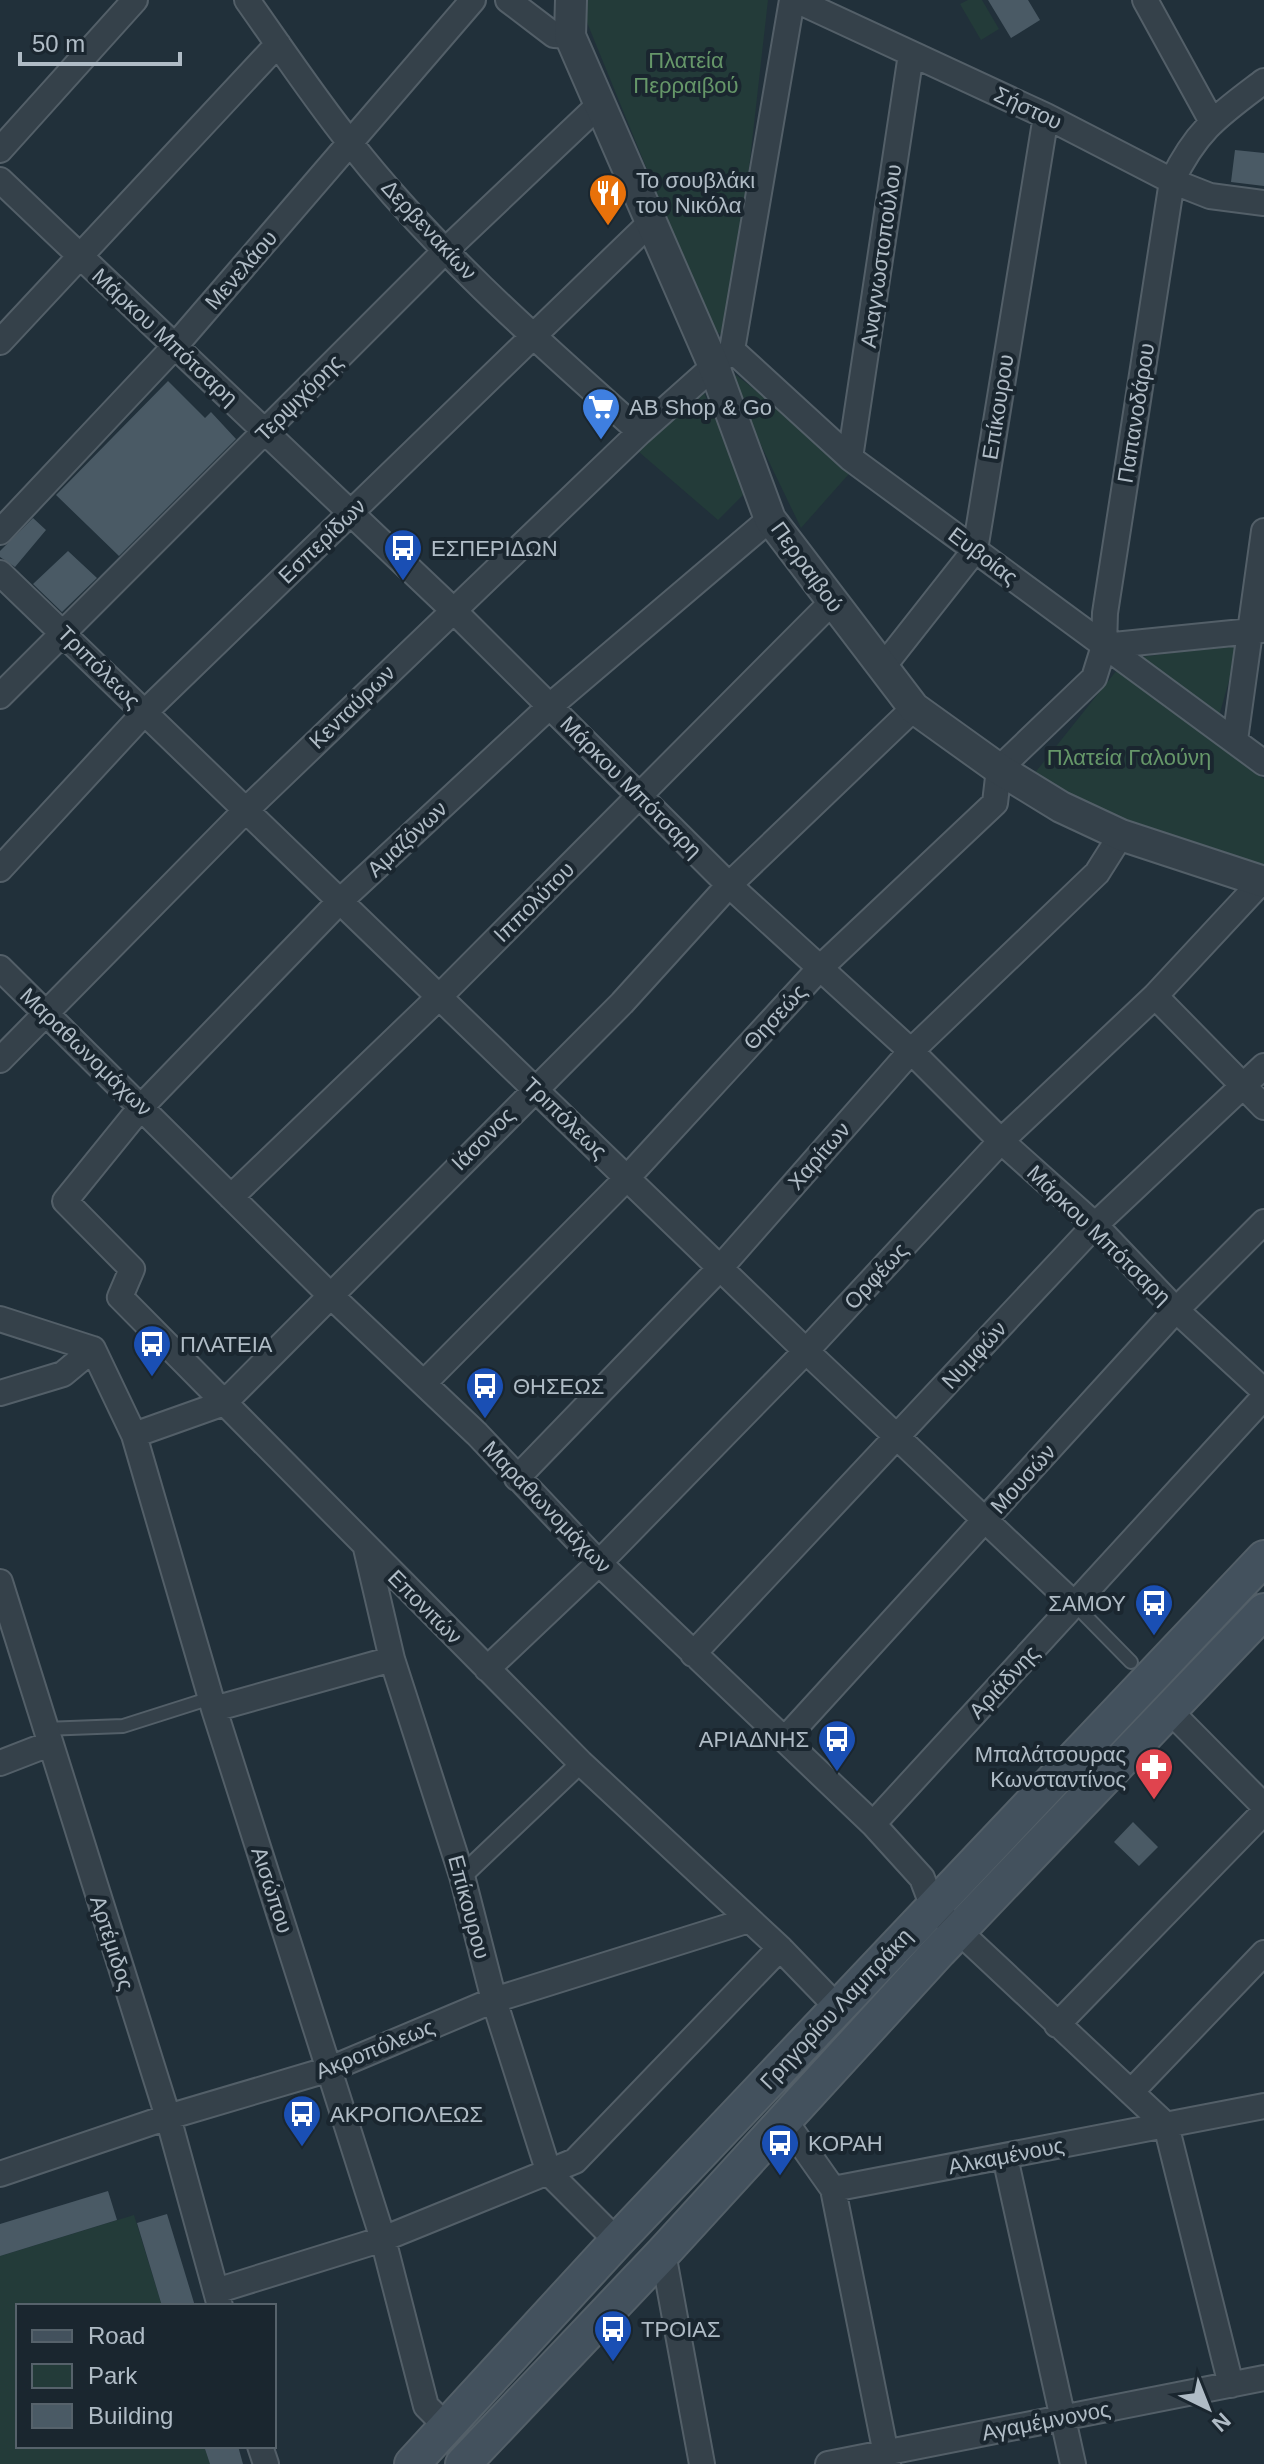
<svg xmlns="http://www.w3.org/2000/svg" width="1264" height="2464" font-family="Helvetica,sans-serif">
	<rect width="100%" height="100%" fill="#21303a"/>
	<path fill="#233b39" d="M 587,0 L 768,0 L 730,337 L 713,331 L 586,20 Z
		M 968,0 L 982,0 L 999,29 L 981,40 L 960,4 Z
		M 736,375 L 855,467 L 801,528 L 731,383 Z
		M 701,386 L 747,491 L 718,520 L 639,452 Z
		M 1239,645 L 1219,716 L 1140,657 Z
		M 1117,670 L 1264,779 L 1264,868 L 1078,807 L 1026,784 Z
		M 134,2215 L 162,2306 L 18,2306 L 18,2446 L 204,2446 L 210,2464 L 0,2464 L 0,2256 Z"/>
	<path fill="#4a5a65" d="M 988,0 L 1028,0 L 1040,20 L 1011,38 Z
		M 1235,150 L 1264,153 L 1264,186 L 1231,182 Z
		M 168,381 L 205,418 L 211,412 L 236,439 L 119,556 L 56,495 Z
		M 33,518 L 46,530 L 15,567 L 0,557 L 0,551 Z
		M 68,551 L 97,578 L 62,612 L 33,584 Z
		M 1133,1822 L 1158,1847 L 1139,1866 L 1114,1842 Z
		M 108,2191 L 117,2220 L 0,2256 L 0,2224 Z
		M 167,2214 L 195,2306 L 162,2306 L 137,2223 Z
		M 204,2446 L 238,2446 L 243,2464 L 210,2464 Z"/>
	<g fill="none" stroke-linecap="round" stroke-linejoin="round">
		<g stroke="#535f68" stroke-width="16">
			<path id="service" d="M 1075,1605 L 1131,1662
				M 44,1729 L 123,1726 L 211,1698"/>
		</g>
		<g stroke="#535f68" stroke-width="22">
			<path id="pedestrian" d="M 462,1876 L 581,1763"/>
		</g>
		<g stroke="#535f68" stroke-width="28">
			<path id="minor" d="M 247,0 C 281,48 314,98 351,144 C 435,251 539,342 640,432
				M 508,0 L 554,35 L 570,36
				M 796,0 L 1046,116 L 1172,181 L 1210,196 L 1264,203
				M 1145,0 L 1211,120
				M 0,150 L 135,0
				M 0,180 L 453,610 L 729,885 L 911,1051 L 1001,1141 L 1095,1225 L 1176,1310 L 1264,1391
				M 0,342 L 278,44
				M 732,350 L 792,0
				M 850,458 L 911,54
				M 770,519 L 550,706 L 339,902 L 142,1106 L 65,1201 L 132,1269 L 120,1297 L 581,1763 L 780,1948 L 837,2007
				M 0,532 L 175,346 L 473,0
				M 0,573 L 806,1351 L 1075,1605
				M 1104,646 L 1262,630
				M 882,668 L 975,550 L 1046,116
				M 0,696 L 445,251 L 600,104
				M 1235,740 L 1264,531
				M 0,869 L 145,712 L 652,221
				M 0,968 L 329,1294 L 477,1434 L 599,1563 L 873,1824 L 922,1878 L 933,1907 L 1166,2125
				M 1155,996 L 1264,1107
				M 0,1060 L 247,809 L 640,432 L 732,350 L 850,458 L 1264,763
				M 231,1197 L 438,998 L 832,602
				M 0,1319 L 93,1349
				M 93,1349 L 134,1435 L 214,1709 L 383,2239 L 426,2406 L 448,2428
				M 424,1383 L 627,1178 L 820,968 L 995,803 L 999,769 L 1094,678 L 1104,646 L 1105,613 L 1172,181 C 1197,129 1219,115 1264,81
				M 0,1393 L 63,1374 L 93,1349
				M 134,1435 L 224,1403 L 622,1003 L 729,885 L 914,708
				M 517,1478 L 721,1267 L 911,1051 L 1097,873 L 1121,835
				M 366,1548 L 392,1659 L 462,1876 L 494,2000 L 549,2173 L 617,2241
				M 0,1582 L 168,2117 L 220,2306
				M 693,1654 L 1095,1225 L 1264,1066
				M 487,1669 L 599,1563 L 806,1351 L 1001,1141 L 1155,996 L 1262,881
				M 214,1709 L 392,1659
				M 1169,1710 L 1264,1806
				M 785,1739 L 1176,1310 L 1264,1222
				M 0,1763 L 49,1744
				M 873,1824 L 1264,1397
				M 1057,2025 L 1264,1812
				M 1131,2092 L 1264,1953
				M 783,2118 L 833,2189 L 1264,2106
				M 1166,2125 L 1231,2385
				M 1005,2157 L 1073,2464
				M 0,2174 L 168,2117 L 330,2069 L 494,2000 L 749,1920
				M 833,2189 L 888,2464
				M 663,2253 L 702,2464
				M 216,2291 L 383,2239 L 575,2161 L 780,1948
				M 260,2446 L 266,2464
				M 828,2464 L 1264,2378"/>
		</g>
		<g stroke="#535f68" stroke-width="34">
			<path id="tertiary" d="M 571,0 L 570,36 L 713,364 L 770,519 L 914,708 L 999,769 L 1061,807 L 1121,835 L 1264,882"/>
		</g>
		<g stroke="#535f68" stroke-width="38">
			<path id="secondary" d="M 412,2464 L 617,2241 L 1264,1558
				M 463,2464 L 663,2253 L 939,1951 L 1264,1611"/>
		</g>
		<use href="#service" stroke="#35414a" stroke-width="12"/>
		<use href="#pedestrian" stroke="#35414a" stroke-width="18"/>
		<use href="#minor" stroke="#35414a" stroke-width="24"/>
		<use href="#tertiary" stroke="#35414a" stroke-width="30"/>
		<use href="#secondary" stroke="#43515d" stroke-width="34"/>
	</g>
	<defs>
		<g id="restaurant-pin" transform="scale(2)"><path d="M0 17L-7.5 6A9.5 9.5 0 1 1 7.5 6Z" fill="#e8710a" stroke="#1a262f"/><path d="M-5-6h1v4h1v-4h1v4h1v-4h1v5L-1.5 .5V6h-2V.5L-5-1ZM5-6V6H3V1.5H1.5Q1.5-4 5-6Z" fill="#fff"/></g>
		<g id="supermarket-pin" transform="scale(2)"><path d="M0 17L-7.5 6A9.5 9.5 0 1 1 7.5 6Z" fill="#3f7fe0" stroke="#1a262f"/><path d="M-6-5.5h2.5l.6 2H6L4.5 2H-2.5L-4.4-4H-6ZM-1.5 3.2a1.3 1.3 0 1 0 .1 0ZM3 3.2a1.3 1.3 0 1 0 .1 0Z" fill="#fff"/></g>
		<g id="bus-pin" transform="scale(2)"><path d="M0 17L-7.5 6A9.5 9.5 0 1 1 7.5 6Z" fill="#1a4fb4" stroke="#1a262f"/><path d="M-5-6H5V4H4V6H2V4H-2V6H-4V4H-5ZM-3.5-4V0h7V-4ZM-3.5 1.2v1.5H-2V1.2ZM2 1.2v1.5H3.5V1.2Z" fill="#fff"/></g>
		<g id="pharmacy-pin" transform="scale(2)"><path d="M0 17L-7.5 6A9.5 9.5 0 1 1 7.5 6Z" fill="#e0444e" stroke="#1a262f"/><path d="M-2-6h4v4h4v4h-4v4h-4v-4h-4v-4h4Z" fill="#fff"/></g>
	</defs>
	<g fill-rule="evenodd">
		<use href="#restaurant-pin" x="608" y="193"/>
		<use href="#supermarket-pin" x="601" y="407"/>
		<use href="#bus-pin" x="403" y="548"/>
		<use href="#bus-pin" x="152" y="1344"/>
		<use href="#bus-pin" x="485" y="1386"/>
		<use href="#bus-pin" x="1154" y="1603"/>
		<use href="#bus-pin" x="837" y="1739"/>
		<use href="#pharmacy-pin" x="1154" y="1767"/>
		<use href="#bus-pin" x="302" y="2114"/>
		<use href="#bus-pin" x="780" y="2143"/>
		<use href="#bus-pin" x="613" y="2329"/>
	</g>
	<g text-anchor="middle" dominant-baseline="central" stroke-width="8" stroke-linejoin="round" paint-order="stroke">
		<g font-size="22" fill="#669769" stroke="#1a262f">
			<text x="686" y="60">Πλατεία<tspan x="686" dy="25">Περραιβού</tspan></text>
			<text x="1129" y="757">Πλατεία Γαλούνη</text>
		</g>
		<g font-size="22" fill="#b0bcc6" stroke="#1a262f">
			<text transform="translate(1028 108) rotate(25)">Σήστου</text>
			<text transform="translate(429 230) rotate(47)">Δερβενακίων</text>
			<text transform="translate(881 256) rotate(-82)">Αναγνωστοπούλου</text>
			<text transform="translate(241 270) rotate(-49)">Μενελάου</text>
			<text transform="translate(165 337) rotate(43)">Μάρκου Μπότσαρη</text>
			<text transform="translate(299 398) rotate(-45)">Τερψιχόρης</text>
			<text transform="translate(998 407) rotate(-81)">Επίκουρου</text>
			<text transform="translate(1136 413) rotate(-81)">Παπανοδάρου</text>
			<text transform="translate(322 541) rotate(-44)">Εσπερίδων</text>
			<text transform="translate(983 556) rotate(37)">Ευβοίας</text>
			<text transform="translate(807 567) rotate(54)">Περραιβού</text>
			<text transform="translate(99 667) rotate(45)">Τριπόλεως</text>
			<text transform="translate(352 707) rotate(-44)">Κενταύρων</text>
			<text transform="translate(631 787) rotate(45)">Μάρκου Μπότσαρη</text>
			<text transform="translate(407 839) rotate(-43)">Αμαζόνων</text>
			<text transform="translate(534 902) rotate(-45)">Ιππολύτου</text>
			<text transform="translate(775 1017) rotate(-47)">Θησεώς</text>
			<text transform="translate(86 1052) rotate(44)">Μαραθωνομάχων</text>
			<text transform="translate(565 1118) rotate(44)">Τριπόλεως</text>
			<text transform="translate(483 1139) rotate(-45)">Ιάσονος</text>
			<text transform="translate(819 1156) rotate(-49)">Χαρίτων</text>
			<text transform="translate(1099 1235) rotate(44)">Μάρκου Μπότσαρη</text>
			<text transform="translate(876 1276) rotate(-47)">Ορφέως</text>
			<text transform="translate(974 1355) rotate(-47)">Νυμφών</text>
			<text transform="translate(1023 1479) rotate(-48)">Μουσών</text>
			<text transform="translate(547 1507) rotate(46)">Μαραθωνομάχων</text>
			<text transform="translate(425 1607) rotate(45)">Επονιτών</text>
			<text transform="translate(1004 1682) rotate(-47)">Αριάδνης</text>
			<text transform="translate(272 1890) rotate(72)">Αισώπου</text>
			<text transform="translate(469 1907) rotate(75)">Επίκουρου</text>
			<text transform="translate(112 1943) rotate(72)">Αρτέμιδος</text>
			<text transform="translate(836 2009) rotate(-47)">Γρηγορίου Λαμπράκη</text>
			<text transform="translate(375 2049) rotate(-22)">Ακροπόλεως</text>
			<text transform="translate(1006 2156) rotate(-11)">Αλκαμένους</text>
			<text transform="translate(1046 2421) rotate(-11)">Αγαμέμνονος</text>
		</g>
		<g font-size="22" fill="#b0bcc6" stroke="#1a262f" text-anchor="start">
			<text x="636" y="180">Το σουβλάκι<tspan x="636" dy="25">του Νικόλα</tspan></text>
			<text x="629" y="407">AB Shop &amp; Go</text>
			<text x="431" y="548">ΕΣΠΕΡΙΔΩΝ</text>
			<text x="180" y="1344">ΠΛΑΤΕΙΑ</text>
			<text x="513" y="1386">ΘΗΣΕΩΣ</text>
			<text x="1126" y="1603" text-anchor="end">ΣΑΜΟΥ</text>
			<text x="809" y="1739" text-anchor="end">ΑΡΙΑΔΝΗΣ</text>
			<text x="1126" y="1754" text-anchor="end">Μπαλάτσουρας<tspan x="1126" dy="25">Κωνσταντίνος</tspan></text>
			<text x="330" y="2114">ΑΚΡΟΠΟΛΕΩΣ</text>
			<text x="808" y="2143">ΚΟΡΑΗ</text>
			<text x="641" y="2329">ΤΡΟΙΑΣ</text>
		</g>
	</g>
	<rect x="16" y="2304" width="260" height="144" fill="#1a262f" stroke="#56626b" stroke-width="2"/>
	<rect x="32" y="2330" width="40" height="12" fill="#43515d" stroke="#56626b" stroke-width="2"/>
	<text x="88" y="2344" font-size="24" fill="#b0bcc6">Road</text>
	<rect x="32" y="2364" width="40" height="24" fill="#233b39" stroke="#56626b" stroke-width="2"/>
	<text x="88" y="2384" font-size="24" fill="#b0bcc6">Park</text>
	<rect x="32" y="2404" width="40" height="24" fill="#4a5a65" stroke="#56626b" stroke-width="2"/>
	<text x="88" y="2424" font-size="24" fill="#b0bcc6">Building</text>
	<g transform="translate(1208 2408) rotate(137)" stroke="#1a262f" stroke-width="6" paint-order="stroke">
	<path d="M0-6L14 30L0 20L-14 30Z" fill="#b0bcc6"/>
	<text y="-12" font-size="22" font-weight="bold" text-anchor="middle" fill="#b0bcc6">N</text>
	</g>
	<path d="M20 52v12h160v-12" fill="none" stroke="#b0bcc6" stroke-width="4"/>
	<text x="32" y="52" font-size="24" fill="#b0bcc6" stroke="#1a262f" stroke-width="6" paint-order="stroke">50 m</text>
</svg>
